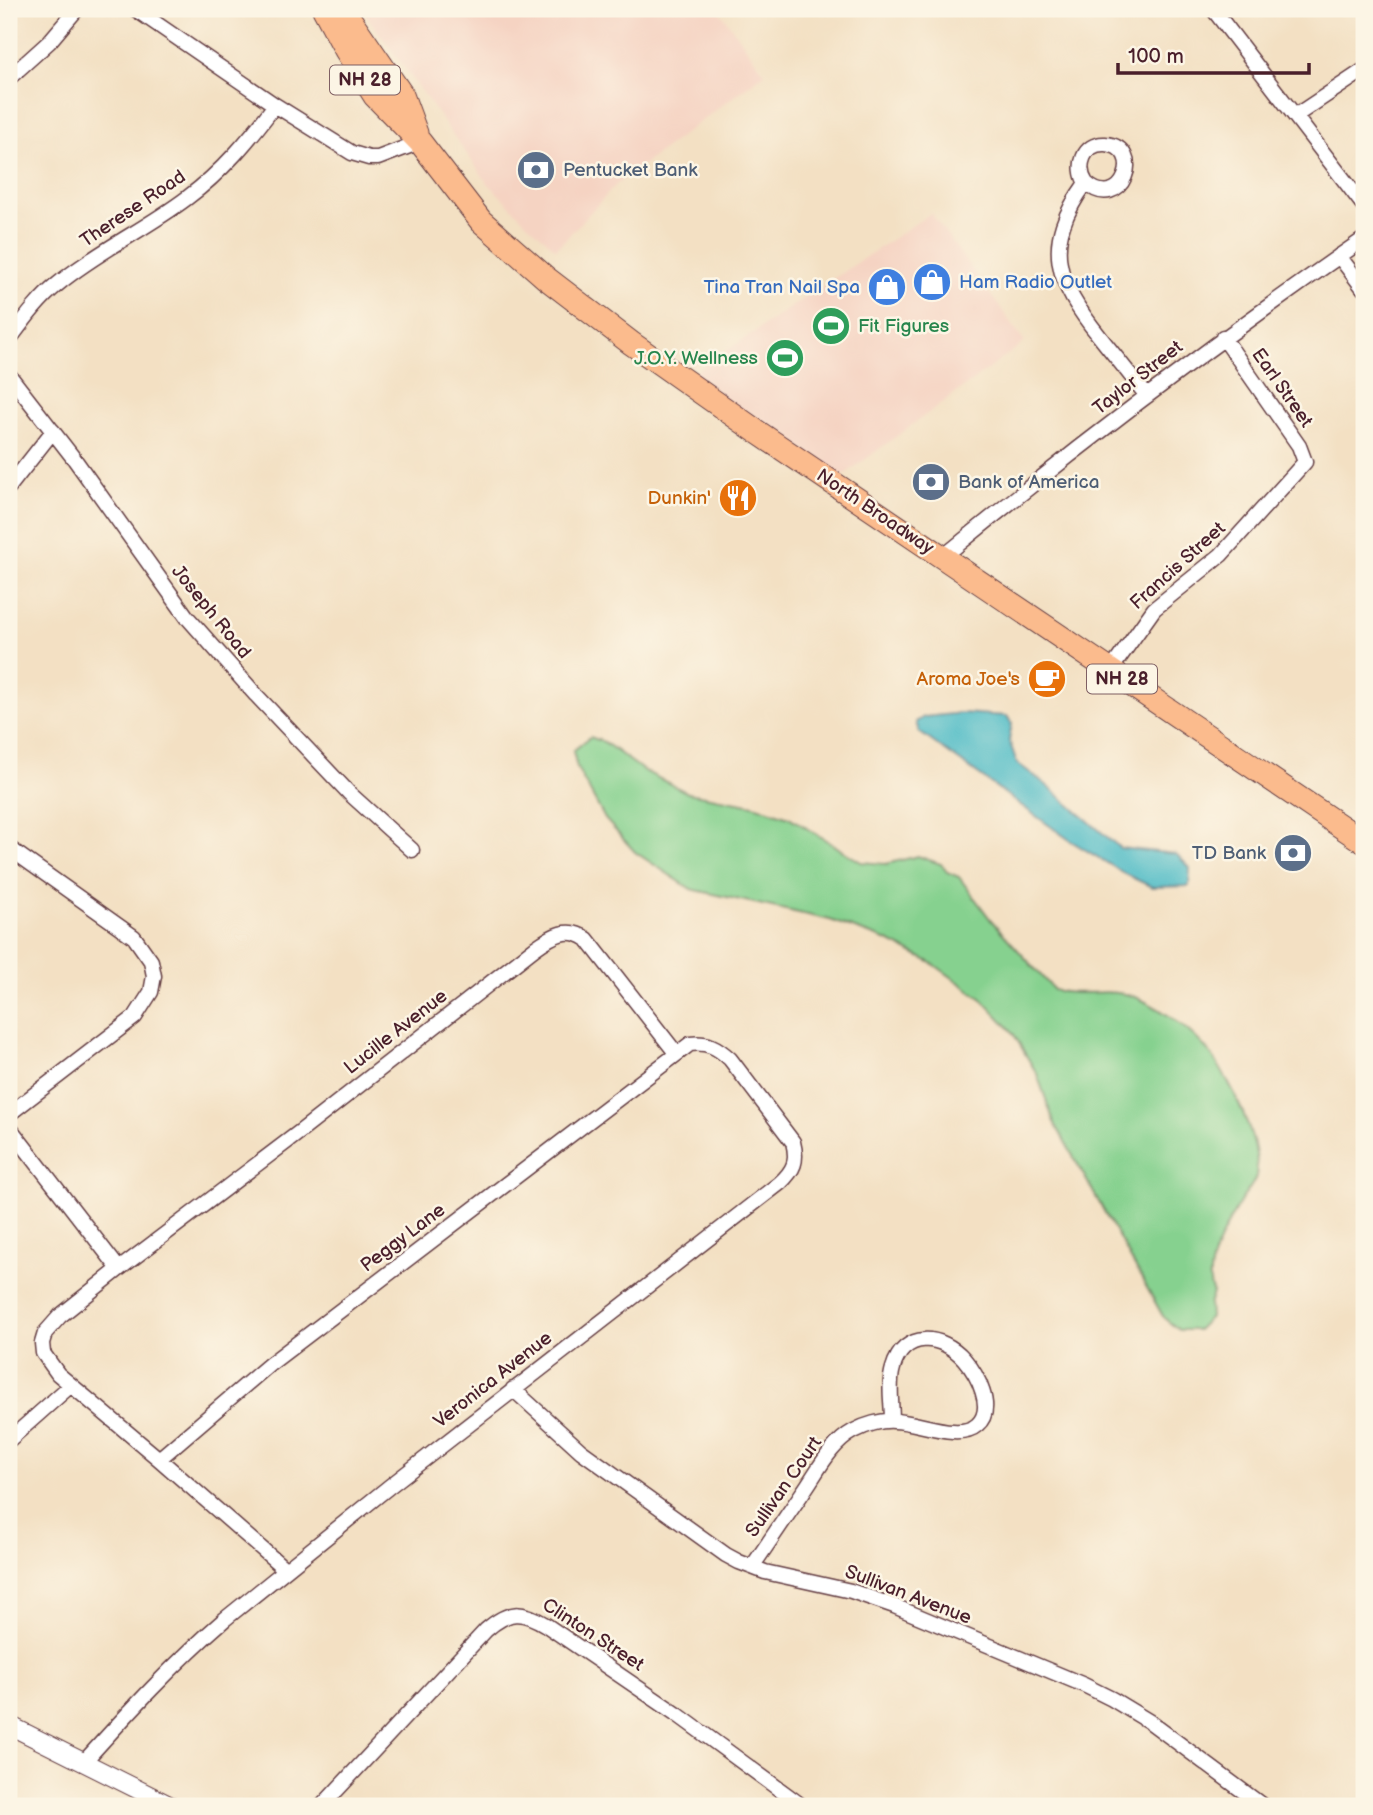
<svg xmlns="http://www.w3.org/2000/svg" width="1373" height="1815" font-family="'Balsamiq Sans',sans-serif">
	<rect width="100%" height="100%" fill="#fcf5e5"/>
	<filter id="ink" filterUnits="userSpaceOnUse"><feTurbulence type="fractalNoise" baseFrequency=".0143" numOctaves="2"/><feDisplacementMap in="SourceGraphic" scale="14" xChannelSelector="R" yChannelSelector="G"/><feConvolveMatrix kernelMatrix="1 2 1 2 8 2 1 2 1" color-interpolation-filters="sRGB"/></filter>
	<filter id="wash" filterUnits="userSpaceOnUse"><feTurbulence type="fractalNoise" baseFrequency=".00686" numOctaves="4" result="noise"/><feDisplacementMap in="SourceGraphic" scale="28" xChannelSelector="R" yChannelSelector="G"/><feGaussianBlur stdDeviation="1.57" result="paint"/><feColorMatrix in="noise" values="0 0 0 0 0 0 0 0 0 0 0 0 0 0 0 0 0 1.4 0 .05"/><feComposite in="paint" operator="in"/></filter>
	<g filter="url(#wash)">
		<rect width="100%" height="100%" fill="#f3e0c3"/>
		<path fill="#f5d3c2" d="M 362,9 L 718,9 L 765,73 L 616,185 L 556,249 L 527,223 L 487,182 Z
			M 931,213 L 1025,342 L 833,483 L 683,380 Z"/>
		<path fill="#86d18f" stroke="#68785d" stroke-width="2" d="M 590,737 L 604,742 L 644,771 L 688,793 L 754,805 L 789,817 L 861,862 L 886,864 L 918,856 L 941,864 L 947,872 L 959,877 L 991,920 L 1054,990 C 1081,998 1111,986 1138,998 C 1164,1010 1192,1031 1210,1053 C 1229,1079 1263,1144 1256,1176 C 1254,1184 1246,1193 1242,1199 C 1229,1220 1200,1269 1213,1293 L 1209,1304 L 1210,1317 L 1197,1330 L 1179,1330 L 1164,1318 L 1054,1122 L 1037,1074 L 1012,1031 L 982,999 L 932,963 L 888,941 L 830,920 L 691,889 L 635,852 L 605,819 L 577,768 L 573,751 Z"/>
		<path fill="#4dbbc6" stroke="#4c6d78" stroke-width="2" d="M 962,713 L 1007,716 L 1012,724 L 1009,740 L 1017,763 L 1044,783 L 1120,848 L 1176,854 L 1190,868 L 1189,886 L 1152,887 L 1127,875 L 1071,841 L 919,732 L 916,722 L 924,717 Z"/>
	</g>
	<g filter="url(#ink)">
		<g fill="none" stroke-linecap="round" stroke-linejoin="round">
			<g stroke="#633c42" stroke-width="17">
				<path id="minor" d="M 135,9 L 275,105 L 352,153 L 369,158 L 378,158 L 420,142
					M 1213,9 L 1364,206
					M 9,78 L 49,42 L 77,9
					M 1295,116 L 1364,70
					M 1086,183 C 1122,215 1147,147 1105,144 C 1083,143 1076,167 1086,183 C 1041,245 1056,282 1100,337 C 1115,356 1131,376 1147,396
					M 1339,256 L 1364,289
					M 9,340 C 24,320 38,300 58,284 C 98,251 146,229 187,198 C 222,172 249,140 275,105
					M 9,375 L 75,460 L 187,617 L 256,695 L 349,793 L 412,850
					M 9,487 L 53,431
					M 943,557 C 1079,445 1219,339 1364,239
					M 1110,671 L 1154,609 L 1221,555 L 1305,462 L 1299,446 L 1223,337
					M 9,848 L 134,937 L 151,961 L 154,976 L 151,992 L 135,1017 L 9,1114
					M 9,1127 L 119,1269
					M 513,1389 L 581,1451 L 726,1555 L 739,1562 L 765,1572 L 851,1591 L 894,1606 L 1084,1685 L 1112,1699 L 1150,1722 L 1263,1806
					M 9,1440 L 70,1386
					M 752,1567 C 769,1542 786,1517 803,1492 C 818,1471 830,1444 854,1431 C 865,1425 881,1420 894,1421 C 917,1421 959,1441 977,1425 C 996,1409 977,1374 964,1359 C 942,1334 904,1330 893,1368 C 888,1384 892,1403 892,1420
					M 286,1570 L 159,1459 L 58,1374 L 43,1353 L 42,1343 L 45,1333 L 60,1316 L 119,1269 L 301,1131 L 535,948 C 553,935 568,926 587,939 L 676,1053
					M 83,1763 C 128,1713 174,1663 225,1619 L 390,1486 L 780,1183 C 794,1170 798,1161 793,1142 L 730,1059 C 717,1047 708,1042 690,1044 L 270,1364 L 159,1459
					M 322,1806 L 486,1630 C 509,1610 521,1610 546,1625 L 678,1715 L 802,1806"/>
			</g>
			<g stroke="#633c42" stroke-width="20">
				<path id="tertiary" d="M 9,1725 L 171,1806"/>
			</g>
			<g stroke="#633c42" stroke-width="25">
				<path id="primary" d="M 324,9 L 346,50 L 375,96 L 420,142 L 481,221 L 546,278 L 631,343 L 756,431 L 1364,842
					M 343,9 L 402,95 L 416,133"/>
			</g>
			<use href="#minor" stroke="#fff" stroke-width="14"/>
			<use href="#tertiary" stroke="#fff" stroke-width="18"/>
			<use href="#primary" stroke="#fbbb8d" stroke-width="23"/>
		</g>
	</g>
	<defs>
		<g id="bank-disc" transform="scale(2.0125)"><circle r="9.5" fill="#5c6f8a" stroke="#fcf5e5"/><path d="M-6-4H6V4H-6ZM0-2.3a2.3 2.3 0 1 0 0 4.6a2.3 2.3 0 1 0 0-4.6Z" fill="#fff"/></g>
		<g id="shop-disc" transform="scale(2.0125)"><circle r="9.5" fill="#3f7fe0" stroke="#fcf5e5"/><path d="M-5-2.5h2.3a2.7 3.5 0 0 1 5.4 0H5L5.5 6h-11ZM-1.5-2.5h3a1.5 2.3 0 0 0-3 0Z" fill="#fff"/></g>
		<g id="stadium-disc" transform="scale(2.0125)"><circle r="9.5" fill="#2e9e5b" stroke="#fcf5e5"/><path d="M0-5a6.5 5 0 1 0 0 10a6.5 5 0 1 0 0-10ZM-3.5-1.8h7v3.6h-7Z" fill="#fff"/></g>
		<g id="restaurant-disc" transform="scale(2.0125)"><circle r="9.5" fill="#e8710a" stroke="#fcf5e5"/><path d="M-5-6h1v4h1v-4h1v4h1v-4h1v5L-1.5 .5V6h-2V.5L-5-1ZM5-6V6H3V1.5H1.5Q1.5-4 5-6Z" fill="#fff"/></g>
		<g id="cafe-disc" transform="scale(2.0125)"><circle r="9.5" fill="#e8710a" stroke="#fcf5e5"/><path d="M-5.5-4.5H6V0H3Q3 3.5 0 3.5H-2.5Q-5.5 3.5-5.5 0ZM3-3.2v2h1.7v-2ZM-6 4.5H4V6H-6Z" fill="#fff"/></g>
	</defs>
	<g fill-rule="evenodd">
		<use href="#bank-disc" x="536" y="170"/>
		<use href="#shop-disc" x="932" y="282"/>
		<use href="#shop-disc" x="887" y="287"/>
		<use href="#stadium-disc" x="831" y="326"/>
		<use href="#stadium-disc" x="785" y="358"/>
		<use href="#bank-disc" x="931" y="482"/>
		<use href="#restaurant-disc" x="738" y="498"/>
		<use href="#cafe-disc" x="1047" y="679"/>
		<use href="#bank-disc" x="1293" y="853"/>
	</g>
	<g text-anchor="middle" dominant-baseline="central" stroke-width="5" stroke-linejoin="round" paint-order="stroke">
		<g fill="#fcf5e5" stroke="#7f5f63" stroke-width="2">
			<rect x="330" y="65.5" width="70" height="29" rx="5"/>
			<rect x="1087" y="664.5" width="70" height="29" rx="5"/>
		</g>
		<g font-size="18" font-weight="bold" fill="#4a1f2b">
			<text x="365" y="80">NH 28</text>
			<text x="1122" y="679">NH 28</text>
		</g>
		<g font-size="19" fill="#4e5e75" stroke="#fcf5e5" text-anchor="start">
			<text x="563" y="170">Pentucket Bank</text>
			<text x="958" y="482">Bank of America</text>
			<text x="1266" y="853" text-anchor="end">TD Bank</text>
		</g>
		<g font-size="19" fill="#4a1f2b" stroke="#fcf5e5">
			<text transform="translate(133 209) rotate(-34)">Therese Road</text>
			<text transform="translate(1138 378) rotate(-38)">Taylor Street</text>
			<text transform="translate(1282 388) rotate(55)">Earl Street</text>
			<text transform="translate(875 512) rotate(34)">North Broadway</text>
			<text transform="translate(1178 566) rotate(-42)">Francis Street</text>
			<text transform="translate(211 612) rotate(51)">Joseph Road</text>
			<text transform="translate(396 1032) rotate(-38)">Lucille Avenue</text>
			<text transform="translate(403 1238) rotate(-37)">Peggy Lane</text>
			<text transform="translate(493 1380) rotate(-38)">Veronica Avenue</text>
			<text transform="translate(784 1487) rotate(-55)">Sullivan Court</text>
			<text transform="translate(908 1595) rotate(21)">Sullivan Avenue</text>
			<text transform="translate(593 1635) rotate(33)">Clinton Street</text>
		</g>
		<g font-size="19" fill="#366cbe" stroke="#fcf5e5" text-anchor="start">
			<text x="959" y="282">Ham Radio Outlet</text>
			<text x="860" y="287" text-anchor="end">Tina Tran Nail Spa</text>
		</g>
		<g font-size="19" fill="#27864d" stroke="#fcf5e5" text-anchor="start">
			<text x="858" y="326">Fit Figures</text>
			<text x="758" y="358" text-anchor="end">J.O.Y. Wellness</text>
		</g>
		<g font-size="19" fill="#c56008" stroke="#fcf5e5" text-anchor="end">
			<text x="711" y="498">Dunkin'</text>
			<text x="1020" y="679">Aroma Joe's</text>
		</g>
	</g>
	<rect width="1373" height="1815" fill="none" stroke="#fcf5e5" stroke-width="35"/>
	<path d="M1118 63v10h191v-10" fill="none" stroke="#4a1f2b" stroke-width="3.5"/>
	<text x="1128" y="63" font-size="21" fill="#4a1f2b" stroke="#fcf5e5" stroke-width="5" paint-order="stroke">100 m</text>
</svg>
